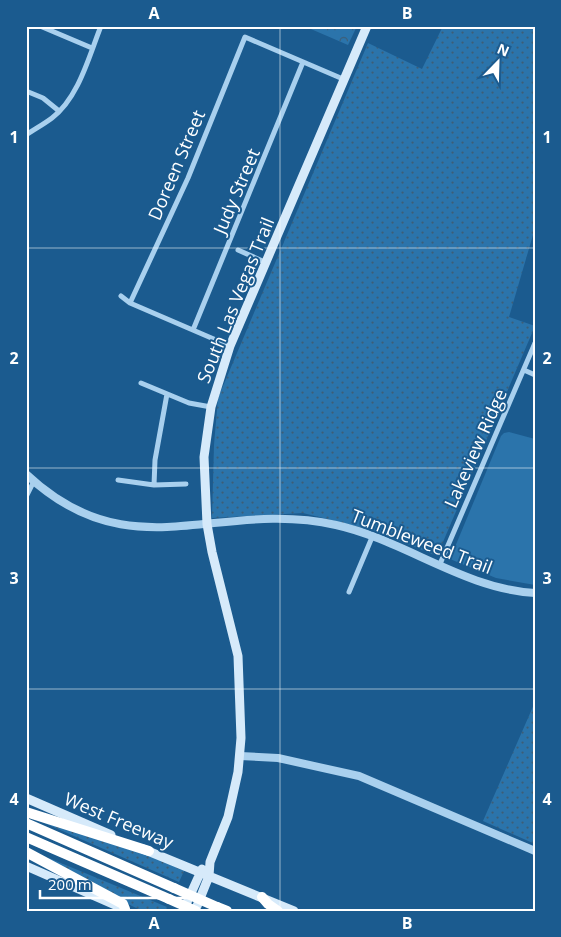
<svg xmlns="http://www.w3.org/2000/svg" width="561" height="937" font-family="'Open Sans',sans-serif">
	<defs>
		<pattern id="grass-dots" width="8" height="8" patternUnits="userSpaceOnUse" patternTransform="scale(1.25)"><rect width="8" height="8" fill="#2b74ab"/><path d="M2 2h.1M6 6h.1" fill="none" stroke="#3d5e77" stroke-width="1.8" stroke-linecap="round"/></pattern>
		<pattern id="park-crowns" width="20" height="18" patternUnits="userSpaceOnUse" patternTransform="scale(1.25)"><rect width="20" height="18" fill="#2b74ab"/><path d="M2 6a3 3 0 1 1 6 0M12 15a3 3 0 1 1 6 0" fill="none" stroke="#3d5e77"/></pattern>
	</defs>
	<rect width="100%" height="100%" fill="#1b5b8f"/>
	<path fill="url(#grass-dots)" d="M 443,26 L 535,26 L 535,228 L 509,317 L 535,326 L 437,556 L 375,531 L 303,513 L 212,518 L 214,445 L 218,398 L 368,43 L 422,69 Z
		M 535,702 L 535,844 L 483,821 Z
		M 26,815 L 115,843 L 185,869 L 179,882 Z
		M 27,849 L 167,907 L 166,911 L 143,911 L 132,906 Z"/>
	<path fill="url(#park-crowns)" d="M 304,26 L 357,26 L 348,45 Z"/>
	<path fill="#2b74ab" d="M 509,432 L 535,439 L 535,585 L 496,578 L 450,559 L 501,436 L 504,433 Z"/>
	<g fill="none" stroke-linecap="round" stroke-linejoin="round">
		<path stroke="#a9d0ee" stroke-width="5" d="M 40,26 L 92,48
			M 26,91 L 43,98 L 59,111
			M 26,135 C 35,129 44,124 52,118 C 79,97 89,56 101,26
			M 238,250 L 267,263
			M 121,296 L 130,303 L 230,346
			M 130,303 L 188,178 L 245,37 L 343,79
			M 193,330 L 303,62
			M 524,370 L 535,375
			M 141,383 L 189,403 L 211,407
			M 118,480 L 154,485 L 186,484
			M 154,485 L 155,460 L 167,394
			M 26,497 L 34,481
			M 440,564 L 535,343
			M 349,592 L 373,535"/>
		<path stroke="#a9d0ee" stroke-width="8" d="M 26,474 C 131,573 218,498 336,525 C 404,540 464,589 535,593
			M 240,756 L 278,758 L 359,776 L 535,851"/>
		<path stroke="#d6eafa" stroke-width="9" d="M 26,798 L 111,835
			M 143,849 L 294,911
			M 26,866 L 124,909
			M 197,906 L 209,876 L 210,862 L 228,817 L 238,772 L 241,738 L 238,656 L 212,552 L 207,524 L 204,457 L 211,407 L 230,346 L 367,26
			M 183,911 L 202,869"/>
		<path stroke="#fff" stroke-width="10" d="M 26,812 L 149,851
			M 26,823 L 174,888
			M 26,837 L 169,899
			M 26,852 L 123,904 L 125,909
			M 262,897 L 268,904 L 278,911
			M 217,907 L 227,911"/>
		<path stroke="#fff" stroke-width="10" d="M 174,888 L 217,907
			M 169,899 L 196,911"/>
	</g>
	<path fill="none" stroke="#fff" stroke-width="1" stroke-opacity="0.55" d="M 280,26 L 280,911M 26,248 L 535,248M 26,468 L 535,468M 26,689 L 535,689"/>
	<g text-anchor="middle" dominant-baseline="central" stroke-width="4" stroke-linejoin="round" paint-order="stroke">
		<g font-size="18" fill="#fff" stroke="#1b5b8f">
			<text transform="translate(176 165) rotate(-67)">Doreen Street</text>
			<text transform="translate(236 191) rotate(-67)">Judy Street</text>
			<text transform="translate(235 300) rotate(-68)">South Las Vegas Trail</text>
			<text transform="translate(475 448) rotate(-66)">Lakeview Ridge</text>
			<text transform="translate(422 541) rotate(21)">Tumbleweed Trail</text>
			<text transform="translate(119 820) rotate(23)">West Freeway</text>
		</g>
	</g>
	<rect width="561" height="937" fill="none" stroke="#1b5b8f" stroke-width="55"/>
	<g transform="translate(498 62) rotate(23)" stroke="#1b5b8f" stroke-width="4" paint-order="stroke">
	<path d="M0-4L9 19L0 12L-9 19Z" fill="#ffffff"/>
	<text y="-8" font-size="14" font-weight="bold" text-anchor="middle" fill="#ffffff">N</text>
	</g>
	<path d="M40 890v8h149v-8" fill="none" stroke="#ffffff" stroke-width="2.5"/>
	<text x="48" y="890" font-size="15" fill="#ffffff" stroke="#1b5b8f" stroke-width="4" paint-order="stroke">200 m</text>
	<rect x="28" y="28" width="506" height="882" fill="none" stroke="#fff" stroke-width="2"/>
	<g font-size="16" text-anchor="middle" font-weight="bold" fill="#fff">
		<text x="154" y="19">A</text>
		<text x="407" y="19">B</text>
		<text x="14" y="143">1</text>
		<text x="547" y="143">1</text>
		<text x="14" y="364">2</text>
		<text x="547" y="364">2</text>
		<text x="14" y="584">3</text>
		<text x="547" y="584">3</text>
		<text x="14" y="805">4</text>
		<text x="547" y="805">4</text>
		<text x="154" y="929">A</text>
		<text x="407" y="929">B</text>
	</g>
</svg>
